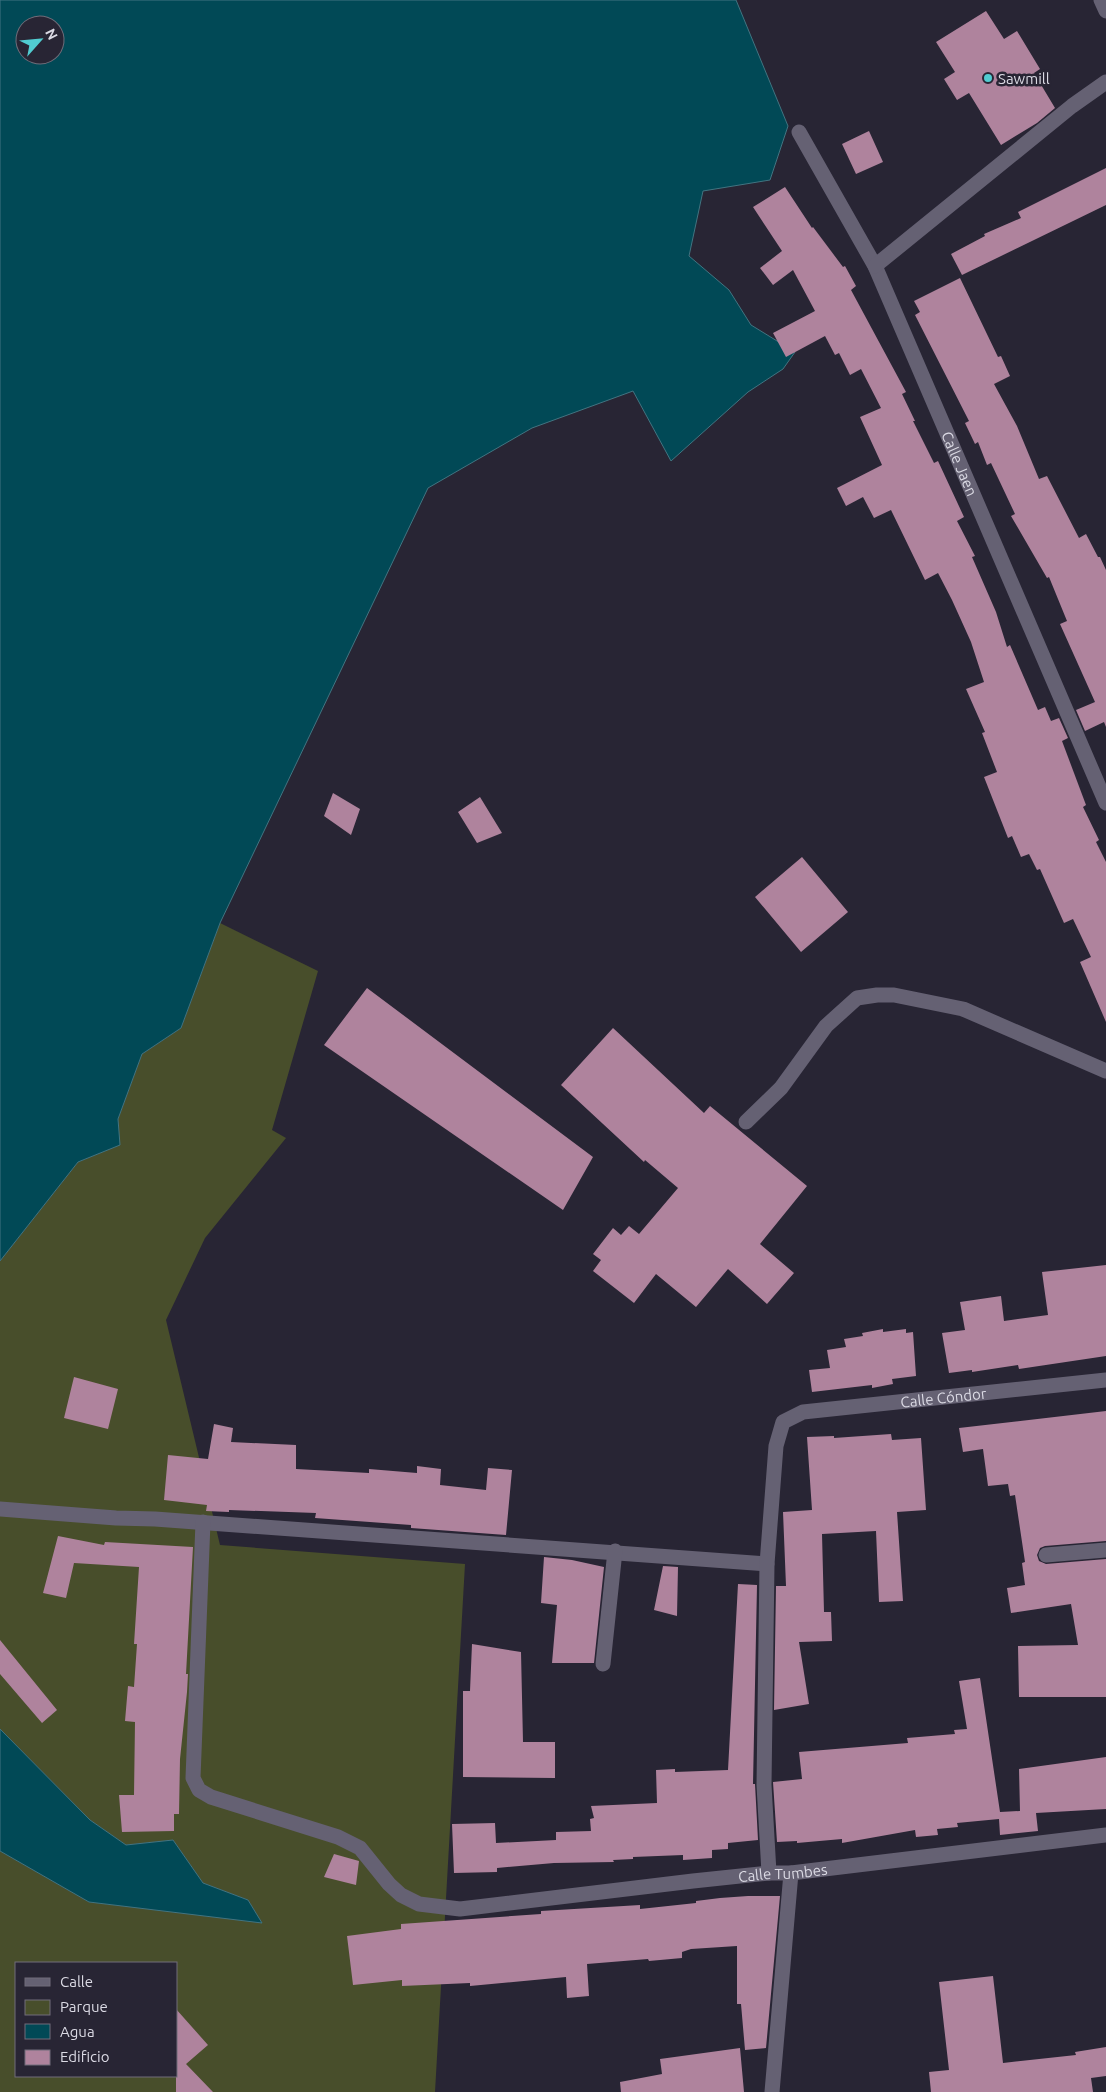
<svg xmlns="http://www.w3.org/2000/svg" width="1106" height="2092" font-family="Ubuntu,sans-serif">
	<rect width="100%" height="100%" fill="#282534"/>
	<path fill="#484e2b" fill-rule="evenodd" d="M 220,923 L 318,971 L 272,1130 L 286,1138 L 205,1238 L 166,1320 L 220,1545 L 465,1564 L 435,2092 L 0,2092 L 0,1851 L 89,1902 L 261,1922 L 248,1900 L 203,1883 L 173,1840 L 126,1845 L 90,1820 L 0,1729 L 0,1261 L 78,1162 L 119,1145 L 118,1119 L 142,1054 L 181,1028 ZM 16,1963 L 176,1963 L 176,2076 L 16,2076 Z"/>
	<path fill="#014956" stroke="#427481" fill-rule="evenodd" d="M 0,0 L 736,0 L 788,126 L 770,180 L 703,191 L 689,256 L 729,290 L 751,325 L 795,352 L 783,369 L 748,392 L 671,461 L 633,391 L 532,428 L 428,488 L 220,923 L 181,1028 L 142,1054 L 118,1119 L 120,1145 L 78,1162 L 0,1261 ZM 25,25 L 55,25 L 55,55 L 25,55 Z
		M 0,1729 L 90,1820 L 126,1845 L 173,1840 L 203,1883 L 248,1900 L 262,1923 L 89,1902 L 0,1851 Z"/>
	<path fill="#af839d" d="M 986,11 L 1004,39 L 1017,31 L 1040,69 L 1034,73 L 1055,108 L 1037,123 L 1001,145 L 969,93 L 957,100 L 944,79 L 955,72 L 936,42 Z
		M 869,131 L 883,162 L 856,174 L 842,144 Z
		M 1106,168 L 1106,205 L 962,275 L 951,254 L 985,236 L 984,234 L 1021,218 L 1018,212 Z
		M 785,187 L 812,228 L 813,227 L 843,267 L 845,266 L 856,286 L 851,290 L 906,392 L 902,394 L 915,421 L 913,421 L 934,463 L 938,461 L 964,517 L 957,521 L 975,556 L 972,557 L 996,612 L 1007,647 L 1010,645 L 1038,710 L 1045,707 L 1051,721 L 1059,718 L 1068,738 L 1062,741 L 1086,805 L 1083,807 L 1099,840 L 1096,842 L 1106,862 L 1106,1022 L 1080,962 L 1091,957 L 1073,919 L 1064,923 L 1040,869 L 1037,870 L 1029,854 L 1021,857 L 1012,836 L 1008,838 L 984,777 L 997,772 L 982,733 L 985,732 L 966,689 L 984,682 L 971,642 L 952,600 L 938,573 L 925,580 L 891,510 L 874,518 L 863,497 L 846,506 L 837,488 L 882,465 L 860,417 L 881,408 L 861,369 L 850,375 L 839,353 L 835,355 L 825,336 L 786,357 L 773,333 L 815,311 L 793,270 L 773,285 L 760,268 L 782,251 L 753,207 Z
		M 960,278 L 998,357 L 1001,356 L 1010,376 L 994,384 L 1017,426 L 1039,479 L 1047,476 L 1079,538 L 1086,534 L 1098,557 L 1100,557 L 1106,570 L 1106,727 L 1104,722 L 1085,731 L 1076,710 L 1095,702 L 1060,624 L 1067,621 L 1049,577 L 1047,578 L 1011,516 L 1015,514 L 991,463 L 987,465 L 978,442 L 975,444 L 965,423 L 969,421 L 915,315 L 920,312 L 914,301 Z
		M 333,793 L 360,809 L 351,835 L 324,816 Z
		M 480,797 L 502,833 L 477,843 L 458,812 Z
		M 802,857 L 848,912 L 801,952 L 755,897 Z
		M 367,988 L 593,1157 L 563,1210 L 324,1045 Z
		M 613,1028 L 704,1113 L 710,1106 L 807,1186 L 760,1244 L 794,1273 L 767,1304 L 728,1269 L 696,1307 L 656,1274 L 634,1303 L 593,1271 L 601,1260 L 593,1254 L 613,1228 L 621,1235 L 629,1226 L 639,1234 L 678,1188 L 645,1160 L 644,1162 L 561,1085 Z
		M 1106,1265 L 1106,1356 L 1019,1369 L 1018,1365 L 972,1372 L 972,1370 L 949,1373 L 942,1333 L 965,1330 L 960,1302 L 1001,1296 L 1004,1321 L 1048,1315 L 1042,1272 Z
		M 883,1329 L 883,1332 L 906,1329 L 906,1333 L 913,1332 L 916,1376 L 892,1379 L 893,1384 L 872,1388 L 872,1385 L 812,1392 L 809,1370 L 830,1368 L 827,1350 L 846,1347 L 844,1339 L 863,1336 L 862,1333 Z
		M 74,1377 L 118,1389 L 108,1429 L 64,1418 Z
		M 1106,1411 L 1106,1541 L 1045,1546 L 1040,1548 L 1037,1555 L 1039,1561 L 1046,1564 L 1106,1559 L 1106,1697 L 1019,1697 L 1018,1646 L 1078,1645 L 1071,1604 L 1011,1613 L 1007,1588 L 1025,1585 L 1022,1563 L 1025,1562 L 1015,1495 L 1010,1496 L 1008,1484 L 988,1486 L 983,1449 L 963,1452 L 959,1428 Z
		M 214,1424 L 233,1428 L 231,1442 L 296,1445 L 296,1469 L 369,1473 L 369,1469 L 417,1473 L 417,1466 L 441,1469 L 440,1485 L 486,1490 L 488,1468 L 512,1470 L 506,1535 L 411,1528 L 411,1525 L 315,1518 L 316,1513 L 229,1510 L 229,1512 L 206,1511 L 207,1505 L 164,1500 L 168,1455 L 208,1459 Z
		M 891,1434 L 892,1440 L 921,1438 L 926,1510 L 897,1512 L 903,1601 L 879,1602 L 876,1531 L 822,1534 L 824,1612 L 831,1612 L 832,1641 L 799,1642 L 809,1704 L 774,1710 L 776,1586 L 786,1586 L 783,1512 L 812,1510 L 807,1437 L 834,1436 L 834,1438 Z
		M 58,1536 L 104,1545 L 105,1542 L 193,1547 L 186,1674 L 188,1674 L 187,1692 L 180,1759 L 179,1814 L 174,1814 L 174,1831 L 122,1832 L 119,1795 L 134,1795 L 135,1722 L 125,1721 L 128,1686 L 134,1687 L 137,1644 L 134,1644 L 139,1567 L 74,1563 L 66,1598 L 43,1593 Z
		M 544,1557 L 572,1560 L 604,1567 L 594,1663 L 552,1663 L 557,1605 L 541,1603 Z
		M 663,1566 L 678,1567 L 677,1616 L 654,1610 Z
		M 738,1584 L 757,1585 L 753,1784 L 755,1784 L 758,1840 L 728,1843 L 728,1849 L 712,1850 L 712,1858 L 683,1860 L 683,1855 L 633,1857 L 633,1859 L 613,1860 L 614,1862 L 554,1863 L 497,1868 L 497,1872 L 454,1873 L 452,1824 L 495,1823 L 496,1843 L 556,1840 L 556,1832 L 591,1831 L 590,1819 L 594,1818 L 591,1806 L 657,1803 L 656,1770 L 675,1769 L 675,1772 L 728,1770 Z
		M 0,1640 L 57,1710 L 42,1723 L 0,1674 Z
		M 472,1644 L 521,1652 L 523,1742 L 555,1742 L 555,1778 L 463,1777 L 463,1691 L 470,1691 Z
		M 980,1678 L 1000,1812 L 1020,1811 L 1019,1769 L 1106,1757 L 1106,1809 L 1036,1813 L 1038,1831 L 1000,1835 L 999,1819 L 957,1823 L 958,1827 L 937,1829 L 938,1835 L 916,1837 L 915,1830 L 842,1843 L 842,1839 L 797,1843 L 797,1841 L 777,1842 L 773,1782 L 802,1779 L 799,1752 L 908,1743 L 907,1738 L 955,1734 L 954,1730 L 967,1729 L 959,1681 Z
		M 334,1854 L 359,1861 L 356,1885 L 324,1877 Z
		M 748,1896 L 780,1896 L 766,2048 L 745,2050 L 741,2004 L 737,2004 L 737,1946 L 691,1949 L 682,1952 L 682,1958 L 649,1961 L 648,1959 L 587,1964 L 589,1996 L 567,1998 L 566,1977 L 470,1986 L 470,1983 L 402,1986 L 402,1980 L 353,1985 L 347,1936 L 401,1929 L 401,1924 L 541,1914 L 541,1911 L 640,1905 L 640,1909 L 696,1903 L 696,1901 L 720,1898 Z
		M 993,1976 L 1003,2063 L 1076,2055 L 1075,2052 L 1106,2047 L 1106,2076 L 1091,2078 L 1093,2092 L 931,2092 L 929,2072 L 949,2070 L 939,1982 Z
		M 176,2009 L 208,2045 L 186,2064 L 213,2092 L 176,2092 Z
		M 740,2048 L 744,2092 L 621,2092 L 620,2082 L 662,2074 L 660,2059 Z"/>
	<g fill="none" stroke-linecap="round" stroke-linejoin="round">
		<g stroke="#656173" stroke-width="15">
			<path d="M 1101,0 L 1106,11"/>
			<path id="s1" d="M 799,132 L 875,266 L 1106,803"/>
			<path d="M 875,266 L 1072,106 L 1106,82"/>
			<path d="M 746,1122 L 781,1088 L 826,1026 L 857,998 L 877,995 L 894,995 L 963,1009 L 1106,1071"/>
			<path d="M 0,1509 L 116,1518 L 155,1519 L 767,1564"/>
			<path id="s2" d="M 203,1522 L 193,1778 L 199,1790 L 211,1797 L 338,1837 L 360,1848 L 389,1884 L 401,1895 L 419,1904 L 460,1909 L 693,1881 L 769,1873 L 791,1873 L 1106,1835"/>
			<path d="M 1046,1555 L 1106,1550"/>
			<path d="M 603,1664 L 615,1551"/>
			<path id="s3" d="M 769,1873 L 764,1785 L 767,1564 L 776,1446 L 783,1422 L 803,1412 L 1106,1380"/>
			<path d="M 772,2092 L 791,1873"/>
		</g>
	</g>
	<circle fill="#51ccd1" stroke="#282534" stroke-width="2" cx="988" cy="78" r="5"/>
	<g text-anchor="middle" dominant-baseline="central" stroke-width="5" stroke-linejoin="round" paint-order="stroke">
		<g font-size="15" fill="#dbdae4" stroke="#282534" text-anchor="start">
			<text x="998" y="78">Sawmill</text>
		</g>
		<g font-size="15" fill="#dbdae4" stroke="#282534">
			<text stroke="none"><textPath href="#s1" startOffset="369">Calle Jaen</textPath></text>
			<text stroke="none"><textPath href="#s3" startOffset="616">Calle Cóndor</textPath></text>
			<text stroke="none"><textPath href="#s2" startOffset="890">Calle Tumbes</textPath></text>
		</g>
	</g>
	<rect x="15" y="1962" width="162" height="115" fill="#282534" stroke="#706d7a"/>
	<rect x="25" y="1978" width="25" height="8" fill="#656173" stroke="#706d7a"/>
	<text x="60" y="1987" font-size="15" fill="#dbdae4">Calle</text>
	<rect x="25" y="2000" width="25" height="15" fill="#484e2b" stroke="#706d7a"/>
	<text x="60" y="2012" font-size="15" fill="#dbdae4">Parque</text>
	<rect x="25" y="2024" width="25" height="15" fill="#014956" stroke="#706d7a"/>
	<text x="60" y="2037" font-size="15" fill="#dbdae4">Agua</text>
	<rect x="25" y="2050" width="25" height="15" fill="#af839d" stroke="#706d7a"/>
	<text x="60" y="2062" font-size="15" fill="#dbdae4">Edificio</text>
	<g transform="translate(40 40) rotate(63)"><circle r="24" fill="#282534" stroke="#706d7a"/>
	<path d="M0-4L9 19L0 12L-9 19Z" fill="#51ccd1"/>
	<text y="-8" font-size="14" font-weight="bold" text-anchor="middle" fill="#dbdae4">N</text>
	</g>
</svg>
